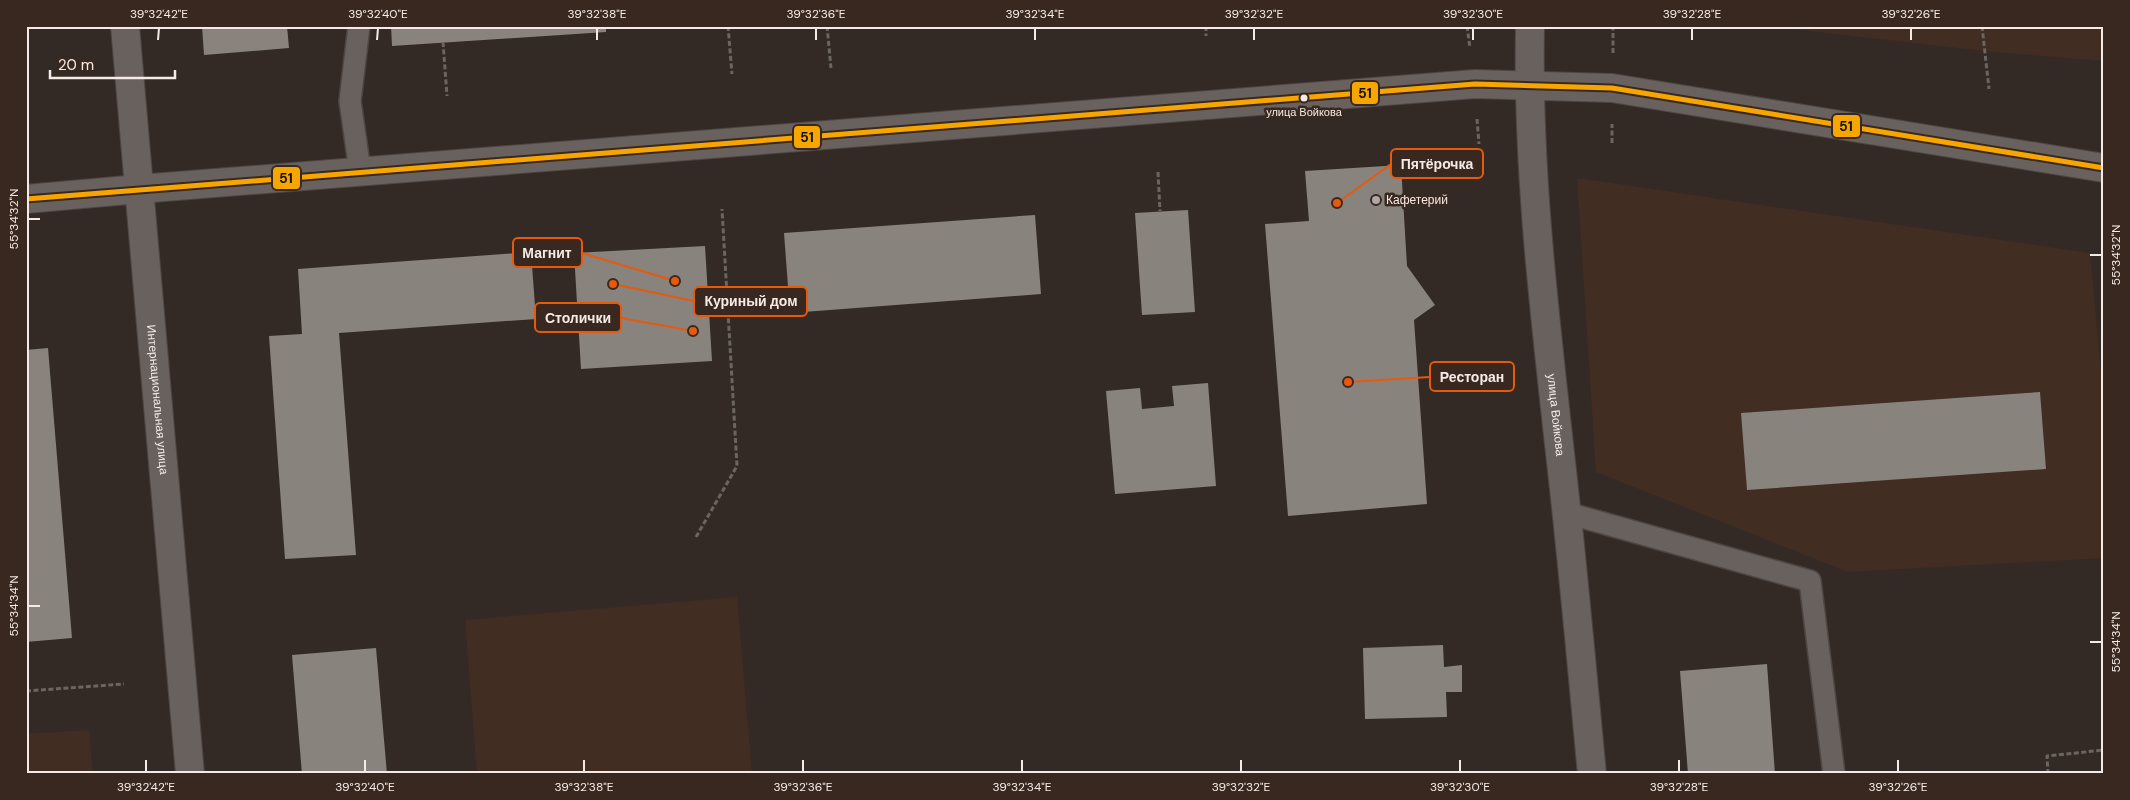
<svg xmlns="http://www.w3.org/2000/svg" width="2130" height="800" font-family="'DM Sans',sans-serif">
	<rect width="100%" height="100%" fill="#332a26"/>
	<path fill="#412d22" d="M 1765,26 L 2104,26 L 2104,61 L 1984,51 Z
		M 1577,178 L 2090,253 L 2104,406 L 2104,558 L 1848,572 L 1596,472 Z
		M 737,597 L 752,774 L 477,774 L 465,620 Z
		M 89,730 L 93,774 L 26,774 L 26,734 Z"/>
	<path fill="#89837d" d="M 202,26 L 287,26 L 289,48 L 204,55 Z
		M 391,26 L 606,26 L 606,32 L 392,46 Z
		M 1401,165 L 1407,266 L 1435,305 L 1414,320 L 1427,504 L 1288,516 L 1265,224 L 1309,221 L 1305,171 Z
		M 1188,210 L 1195,312 L 1142,315 L 1135,213 Z
		M 1035,215 L 1041,294 L 790,313 L 784,233 Z
		M 705,246 L 712,361 L 581,369 L 574,253 Z
		M 531,252 L 536,319 L 339,333 L 356,555 L 285,559 L 269,336 L 302,334 L 298,269 Z
		M 48,348 L 72,638 L 26,642 L 26,350 Z
		M 1208,383 L 1216,486 L 1115,494 L 1106,391 L 1140,388 L 1142,409 L 1174,406 L 1172,386 Z
		M 2040,392 L 2046,469 L 1747,490 L 1741,413 Z
		M 1443,645 L 1444,667 L 1462,665 L 1462,692 L 1446,692 L 1447,717 L 1365,719 L 1363,648 Z
		M 376,648 L 387,774 L 302,774 L 292,655 Z
		M 1767,664 L 1775,774 L 1688,774 L 1680,671 Z"/>
	<g fill="none" stroke-linecap="round" stroke-linejoin="round">
		<g stroke="#4e4643" stroke-width="24">
			<path id="lane" d="M 359,26 L 350,101 L 360,171
				M 1567,513 L 1810,581 L 1834,774"/>
		</g>
		<g stroke="#4e4643" stroke-width="30">
			<g id="street">
				<path id="s1" d="M 1530,26 C 1527,172 1545,317 1561,462 C 1573,566 1582,670 1592,774"/>
				<path d="M 26,199 L 139,189"/>
			</g>
		</g>
		<g stroke="#4e4643" stroke-width="30">
			<g id="secondary">
				<path id="s2" d="M 125,26 L 190,774"/>
				<path d="M 139,189 L 1475,84 L 1612,88 L 2104,168"/>
			</g>
		</g>
		<path stroke="#6b6562" stroke-width="3" stroke-dasharray="5 2.5" stroke-linecap="butt" d="M 728,26 L 732,74
			M 827,26 L 831,68
			M 1206,26 L 1206,36
			M 1467,26 L 1470,48
			M 1982,26 L 1989,89
			M 443,42 L 447,96
			M 1613,53 L 1613,26
			M 1477,119 L 1479,144
			M 1612,143 L 1612,124
			M 1158,172 L 1160,211
			M 696,537 L 737,466 L 722,209
			M 26,691 L 124,684
			M 2048,774 L 2047,756 L 2104,750"/>
		<use href="#lane" stroke="#69615d" stroke-width="21"/>
		<use href="#street" stroke="#69615d" stroke-width="28"/>
		<use href="#secondary" stroke="#69615d" stroke-width="28"/>
		<g stroke="#392820" stroke-width="9">
			<path id="bus-1" d="M 26,199 L 1475,84 L 1612,88 L 2104,168"/>
		</g>
		<use href="#bus-1" stroke="#f7a600" stroke-width="5"/>
	</g>
	<path fill="none" stroke="#f5eae5" stroke-width="2" d="M 158,40 L 159,28M 377,40 L 378,28M 597,40 L 597,28M 816,40 L 816,28M 1035,40 L 1035,28M 1254,40 L 1254,28M 1473,40 L 1473,28M 1692,40 L 1692,28M 1911,40 L 1911,28M 28,219 L 40,219M 2090,255 L 2102,255M 28,606 L 40,606M 2090,642 L 2102,642M 146,772 L 146,760M 365,772 L 365,760M 584,772 L 584,760M 803,772 L 803,760M 1022,772 L 1022,760M 1241,772 L 1241,760M 1460,772 L 1460,760M 1679,772 L 1679,760M 1898,772 L 1898,760"/>
	<circle fill="#f5eae5" stroke="#392820" stroke-width="2" cx="1304" cy="98" r="4.5"/>
	<circle fill="#b1a7a2" stroke="#392820" stroke-width="2" cx="1376" cy="200" r="5"/>
	<g text-anchor="middle" dominant-baseline="central" stroke-width="5" stroke-linejoin="round" paint-order="stroke">
		<g font-size="11" fill="#f5eae5" stroke="#392820">
			<text x="1304" y="112">улица Войкова</text>
		</g>
		<g font-size="12" fill="#f5eae5" stroke="#392820" text-anchor="start">
			<text x="1386" y="200">Кафетерий</text>
		</g>
		<g font-size="12" fill="#f5eae5" stroke="#392820">
			<text stroke="none"><textPath href="#s2" startOffset="375">Интернациональная улица</textPath></text>
			<text stroke="none"><textPath href="#s1" startOffset="390">улица Войкова</textPath></text>
		</g>
	</g>
	<path fill="none" stroke="#e8590c" stroke-width="2" d="M1337 203L1391 164M675 281L582 253M613 284L694 301M693 331L621 318M1348 382L1430 377"/>
	<g fill="#e8590c" stroke="#392820" stroke-width="2">
		<circle cx="1337" cy="203" r="5"/>
		<circle cx="675" cy="281" r="5"/>
		<circle cx="613" cy="284" r="5"/>
		<circle cx="693" cy="331" r="5"/>
		<circle cx="1348" cy="382" r="5"/>
	</g>
	<g fill="#392820" stroke="#e8590c" stroke-width="2">
		<rect x="1391" y="149" width="92" height="29" rx="5"/>
		<rect x="513" y="238" width="69" height="29" rx="5"/>
		<rect x="694" y="287" width="113" height="29" rx="5"/>
		<rect x="535" y="303" width="86" height="29" rx="5"/>
		<rect x="1430" y="362" width="84" height="29" rx="5"/>
	</g>
	<g font-size="14" text-anchor="middle" font-weight="bold" fill="#f5eae5">
		<text x="1437" y="169">Пятёрочка</text>
		<text x="547" y="258">Магнит</text>
		<text x="751" y="306">Куриный дом</text>
		<text x="578" y="323">Столички</text>
		<text x="1472" y="382">Ресторан</text>
	</g>
	<g stroke="#392820" stroke-width="2">
		<rect x="1351" y="81" width="28" height="24" rx="5" fill="#f7a600"/>
		<rect x="1832" y="114" width="29" height="24" rx="5" fill="#f7a600"/>
		<rect x="793" y="125" width="28" height="24" rx="5" fill="#f7a600"/>
		<rect x="272" y="166" width="29" height="24" rx="5" fill="#f7a600"/>
	</g>
	<g font-size="14" text-anchor="middle" font-weight="bold" fill="#111">
		<text x="1365" y="98">51</text>
		<text x="1846" y="131">51</text>
		<text x="807" y="142">51</text>
		<text x="286" y="183">51</text>
	</g>
	<rect width="2130" height="800" fill="none" stroke="#392820" stroke-width="55"/>
	<path d="M50 70v8h125v-8" fill="none" stroke="#f5eae5" stroke-width="2.5"/>
	<text x="58" y="70" font-size="15" fill="#f5eae5" stroke="#392820" stroke-width="4" paint-order="stroke">20 m</text>
	<rect x="28" y="28" width="2074" height="744" fill="none" stroke="#f5eae5" stroke-width="2"/>
	<g font-size="12" text-anchor="middle" fill="#f5eae5">
		<text x="159" y="18">39°32'42"E</text>
		<text x="378" y="18">39°32'40"E</text>
		<text x="597" y="18">39°32'38"E</text>
		<text x="816" y="18">39°32'36"E</text>
		<text x="1035" y="18">39°32'34"E</text>
		<text x="1254" y="18">39°32'32"E</text>
		<text x="1473" y="18">39°32'30"E</text>
		<text x="1692" y="18">39°32'28"E</text>
		<text x="1911" y="18">39°32'26"E</text>
		<text transform="translate(14 219) rotate(-90)" y="4">55°34'32"N</text>
		<text transform="translate(2116 255) rotate(-90)" y="4">55°34'32"N</text>
		<text transform="translate(14 606) rotate(-90)" y="4">55°34'34"N</text>
		<text transform="translate(2116 642) rotate(-90)" y="4">55°34'34"N</text>
		<text x="146" y="791">39°32'42"E</text>
		<text x="365" y="791">39°32'40"E</text>
		<text x="584" y="791">39°32'38"E</text>
		<text x="803" y="791">39°32'36"E</text>
		<text x="1022" y="791">39°32'34"E</text>
		<text x="1241" y="791">39°32'32"E</text>
		<text x="1460" y="791">39°32'30"E</text>
		<text x="1679" y="791">39°32'28"E</text>
		<text x="1898" y="791">39°32'26"E</text>
	</g>
</svg>
